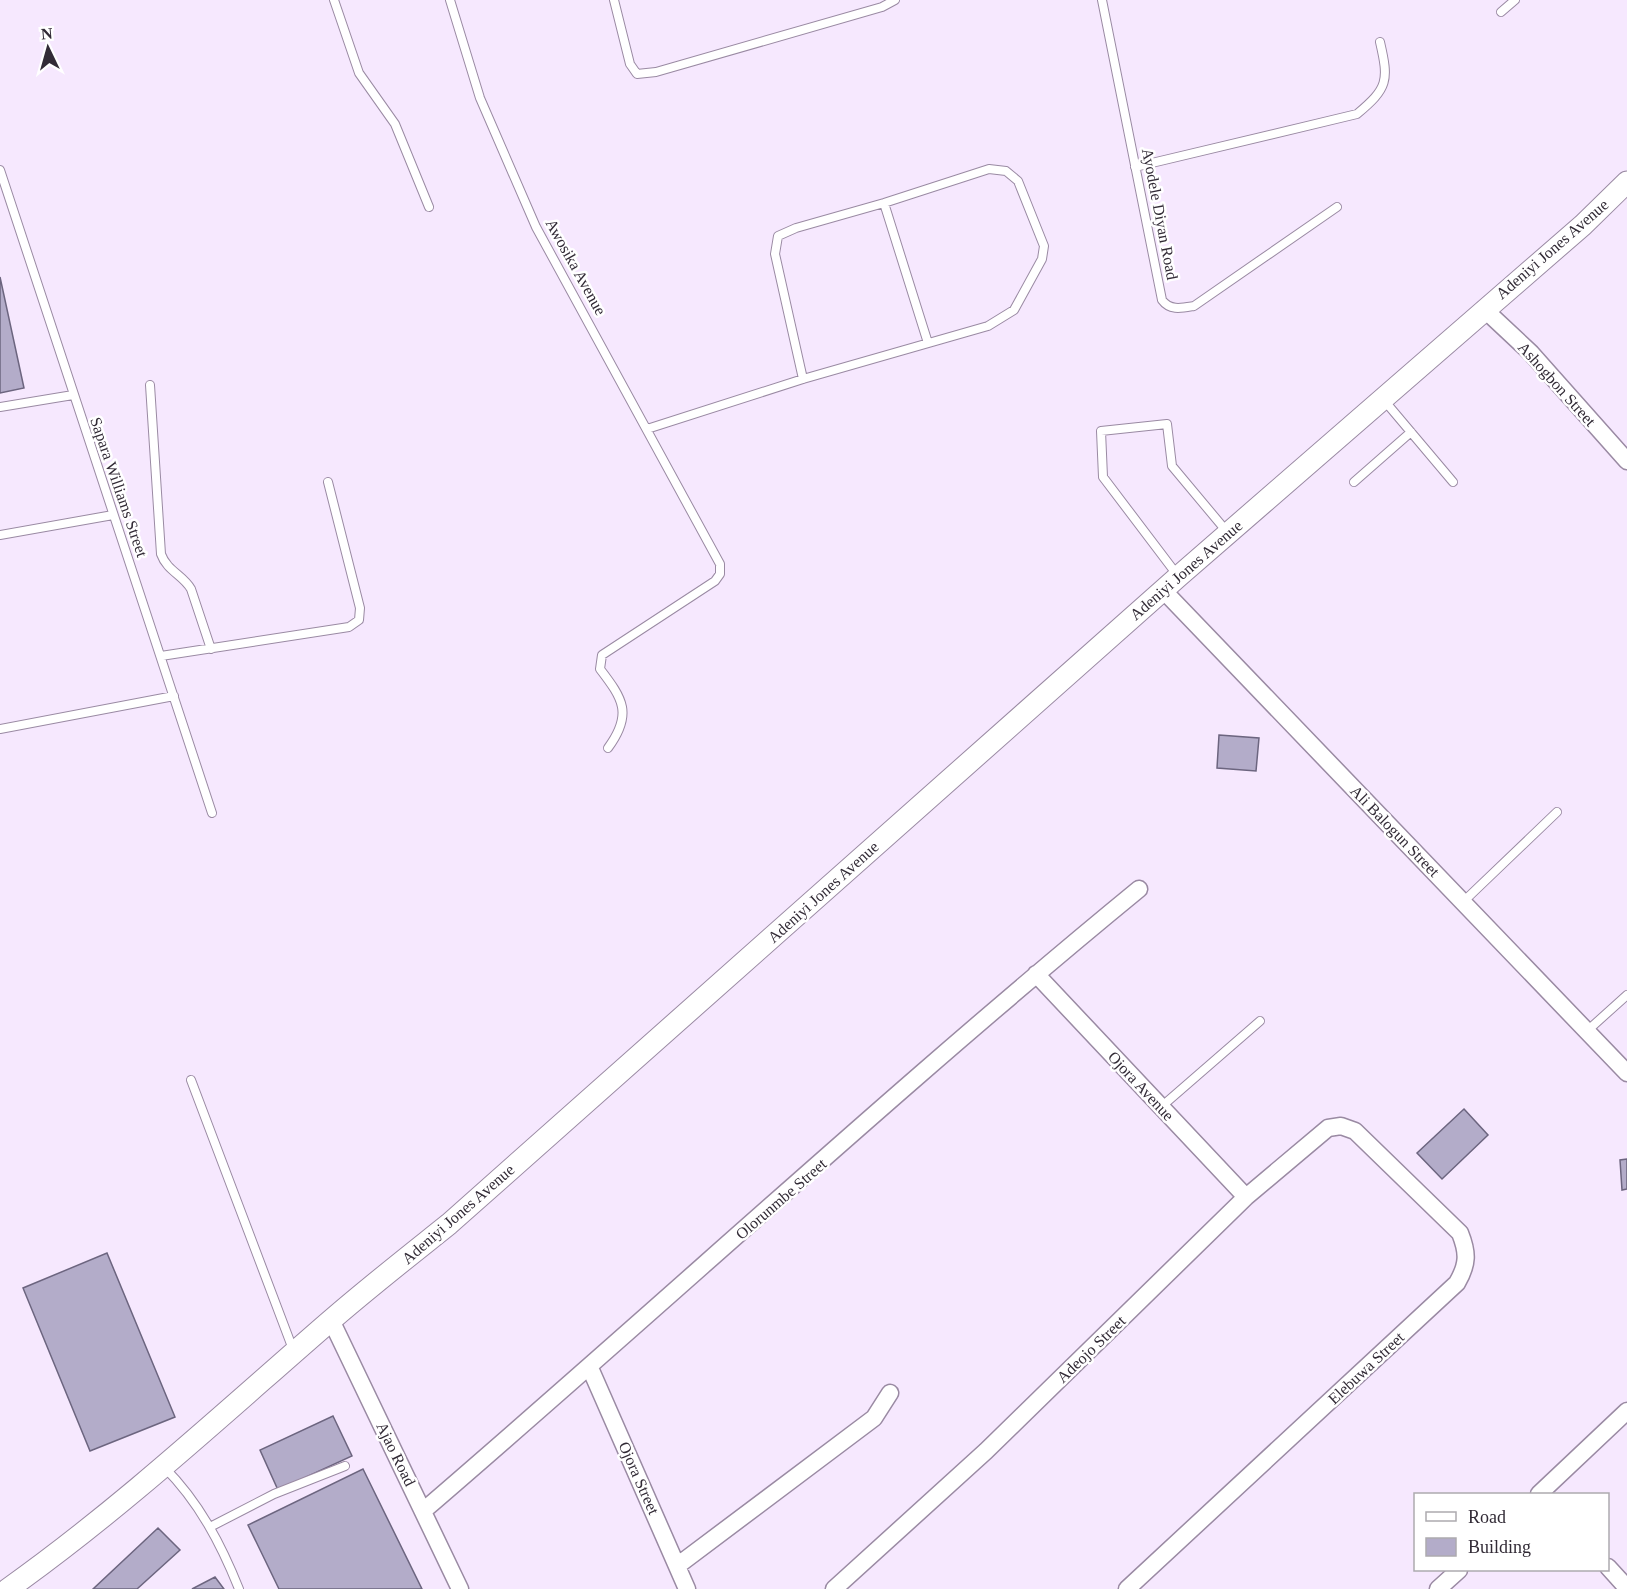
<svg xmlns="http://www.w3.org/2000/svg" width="1627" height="1589" font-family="Georgia,serif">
	<rect width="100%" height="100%" fill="#f6e8fe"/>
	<path fill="#b3acc9" stroke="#6c657f" stroke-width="1.5" d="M 0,277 L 24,388 L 0,393 Z
		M 1219,735 L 1259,738 L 1256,771 L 1217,768 Z
		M 1464,1109 L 1488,1135 L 1442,1179 L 1417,1153 Z
		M 1627,1159 L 1627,1189 L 1622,1190 L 1620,1160 Z
		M 107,1253 L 175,1417 L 90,1451 L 23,1288 Z
		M 333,1416 L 352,1456 L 278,1490 L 260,1450 Z
		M 363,1469 L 422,1589 L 279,1589 L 248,1525 Z
		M 158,1528 L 180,1550 L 137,1589 L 93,1589 Z
		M 215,1577 L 224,1589 L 192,1589 Z"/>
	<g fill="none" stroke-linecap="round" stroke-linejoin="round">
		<g stroke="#9a8aa3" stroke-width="10">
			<path id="service" d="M 334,0 L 359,73 L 395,124 L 429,207
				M 450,0 L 480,98 L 536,227 L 720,564 L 720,574 L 715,581 L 602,655 L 600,669 C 623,699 633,714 608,748
				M 614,0 L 630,64 L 637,74 L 656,72 L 882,7 L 895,0
				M 1102,0 L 1162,300 C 1170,311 1182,308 1194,306 L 1337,207
				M 1501,12 L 1515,0
				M 1135,167 L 1357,114 C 1388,88 1389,81 1380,42
				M 0,170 L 212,813
				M 884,203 L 928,343
				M 150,385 L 161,554 C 167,571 183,575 191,589 L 211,649
				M 1383,399 L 1453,482
				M 0,407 L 73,395
				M 647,429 L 803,379 L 988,326 L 1014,310 L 1042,259 L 1044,246 L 1018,181 L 1006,171 L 989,169 L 884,203 L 796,228 L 778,236 L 775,254 L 803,379
				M 1354,482 L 1411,432
				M 0,535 L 113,515
				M 1178,576 L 1103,477 L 1101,431 L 1167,424 L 1172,466 L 1228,533
				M 161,656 L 349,627 L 359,620 L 360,608 L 328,482
				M 0,729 L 174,696
				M 1463,902 L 1557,812
				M 1587,1031 L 1627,995
				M 191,1080 L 294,1352
				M 1161,1107 L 1260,1021
				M 164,1467 C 199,1502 221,1544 239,1589
				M 210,1527 L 274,1494 L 345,1466"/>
		</g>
		<g stroke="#9a8aa3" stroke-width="19">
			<path id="minor" d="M 1484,309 L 1531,353 L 1627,461
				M 1163,590 L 1627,1073
				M 1036,974 L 1246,1197
				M 331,1320 L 460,1589
				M 590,1368 L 687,1589
				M 1539,1494 L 1627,1411
				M 423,1511 C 663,1305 895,1089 1139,889
				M 677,1566 L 874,1418 L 890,1393
				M 1608,1567 L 1627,1588
				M 834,1589 L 986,1451 L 1246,1197 L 1328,1128 L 1341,1126 L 1355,1131 L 1460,1233 C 1468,1253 1468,1264 1457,1283 L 1127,1589
				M 1438,1589 L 1459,1570"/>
		</g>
		<g stroke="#9a8aa3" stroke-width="23">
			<path id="tertiary" d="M 8,1589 C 122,1508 224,1413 329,1322 C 368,1288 409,1256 449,1224 L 1179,576 L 1583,225 L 1627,182"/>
		</g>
		<use href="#service" stroke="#fff" stroke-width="8"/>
		<use href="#minor" stroke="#fff" stroke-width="16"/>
		<use href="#tertiary" stroke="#fff" stroke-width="21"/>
	</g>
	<g text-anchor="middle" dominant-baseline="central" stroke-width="5" stroke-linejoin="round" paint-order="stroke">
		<g font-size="16" fill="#322b36" stroke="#fff">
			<text transform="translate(1160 214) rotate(79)">Ayodele Diyan Road</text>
			<text transform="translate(1552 249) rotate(-41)">Adeniyi Jones Avenue</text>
			<text transform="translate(576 267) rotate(61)">Awosika Avenue</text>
			<text transform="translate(1557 384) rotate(48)">Ashogbon Street</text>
			<text transform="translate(119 487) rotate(71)">Sapara Williams Street</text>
			<text transform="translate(1186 570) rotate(-41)">Adeniyi Jones Avenue</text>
			<text transform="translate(1395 831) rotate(46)">Ali Balogun Street</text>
			<text transform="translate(823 892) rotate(-42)">Adeniyi Jones Avenue</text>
			<text transform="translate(1141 1086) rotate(47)">Ojora Avenue</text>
			<text transform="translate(781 1199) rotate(-41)">Olorunmbe Street</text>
			<text transform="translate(458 1214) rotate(-41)">Adeniyi Jones Avenue</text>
			<text transform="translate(1091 1349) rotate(-44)">Adeojo Street</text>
			<text transform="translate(1366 1368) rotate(-43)">Elebuwa Street</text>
			<text transform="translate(396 1454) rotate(64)">Ajao Road</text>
			<text transform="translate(639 1478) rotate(66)">Ojora Street</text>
		</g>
	</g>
	<rect x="1414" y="1493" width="195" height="78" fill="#ffffff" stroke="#adaaaf" stroke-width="1.5"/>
	<rect x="1426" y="1512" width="30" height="9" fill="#ffffff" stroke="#adaaaf" stroke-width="1.5"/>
	<text x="1468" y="1523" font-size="18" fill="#322b36">Road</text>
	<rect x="1426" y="1538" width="30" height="18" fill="#b3acc9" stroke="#adaaaf" stroke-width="1.5"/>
	<text x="1468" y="1553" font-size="18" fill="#322b36">Building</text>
	<g transform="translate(48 48) rotate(355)" stroke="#ffffff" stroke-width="4.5" paint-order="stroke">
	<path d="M0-4.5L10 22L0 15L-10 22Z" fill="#322b36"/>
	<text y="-9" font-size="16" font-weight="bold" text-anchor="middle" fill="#322b36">N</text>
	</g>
</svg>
